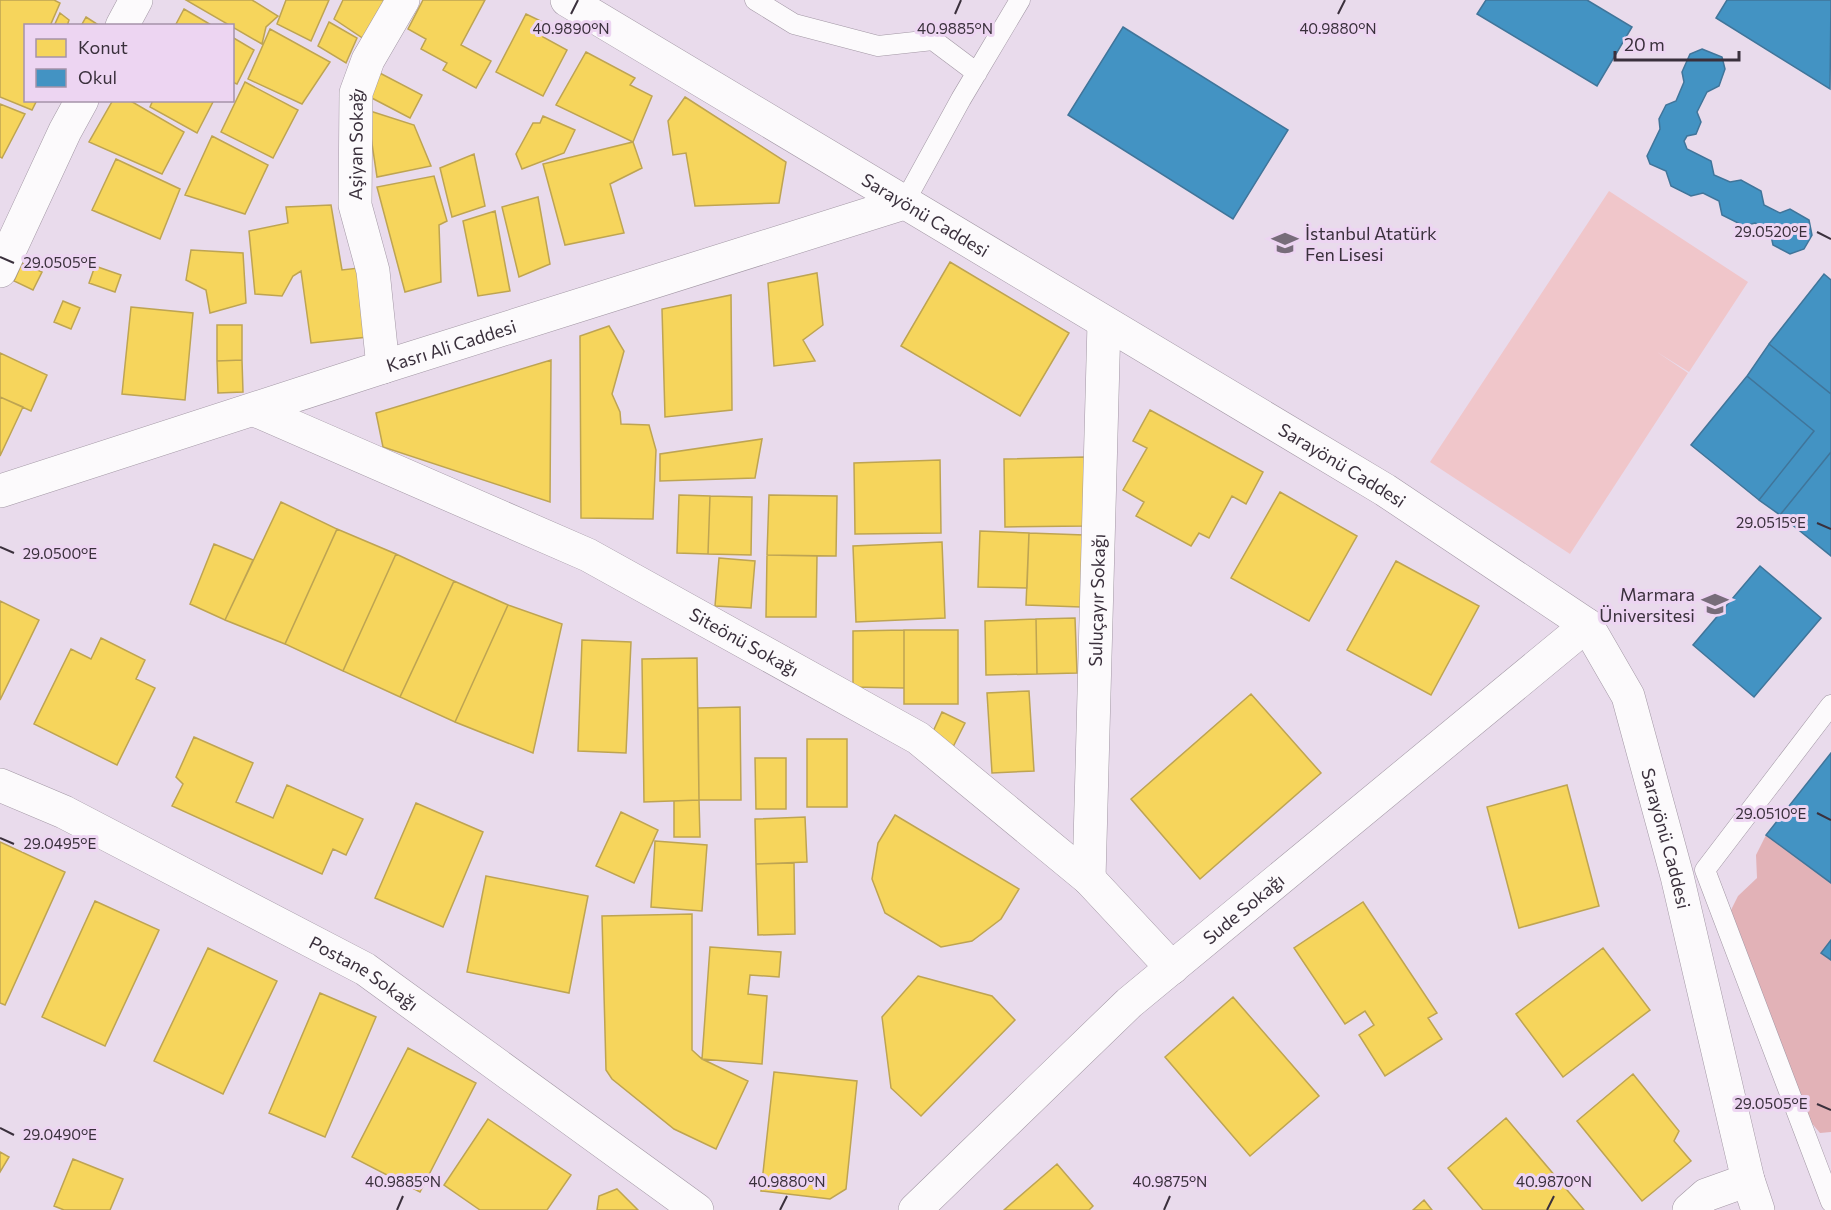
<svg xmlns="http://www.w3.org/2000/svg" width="1831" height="1210" font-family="Commissioner,sans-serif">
	<rect width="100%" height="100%" fill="#e9dbec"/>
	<path fill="#f0c6ca" d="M 1609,191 L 1748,282 L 1689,372 L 1657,352 L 1688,373 L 1570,554 L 1430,462 Z"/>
	<path fill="#e2b2b7" d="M 1766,835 L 1831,883 L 1831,940 L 1821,953 L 1831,960 L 1831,1132 L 1820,1133 L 1809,1120 L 1729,914 L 1738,896 L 1757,878 L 1756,855 Z"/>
	<path fill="#f6d55c" stroke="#bea452" stroke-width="1.5" d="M 0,0 L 54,0 L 60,3 L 50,26 L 26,26 L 26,100 L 37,100 L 32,110 L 0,97 Z
		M 186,0 L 252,0 L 278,16 L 266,27 L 262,44 Z
		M 286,0 L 329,0 L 311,41 L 277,24 Z
		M 343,0 L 394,0 L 367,41 L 334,19 Z
		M 423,0 L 485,0 L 461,45 L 491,61 L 476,88 L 443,70 L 447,63 L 421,49 L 426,39 L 408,29 Z
		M 184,9 L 213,26 L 175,26 Z
		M 60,13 L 69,20 L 67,26 L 54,26 Z
		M 526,14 L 549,25 L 543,37 L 567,50 L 543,96 L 496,72 Z
		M 86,17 L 97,24 L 96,26 L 81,26 Z
		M 329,22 L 357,38 L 346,63 L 318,46 Z
		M 270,29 L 330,62 L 302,104 L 248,79 Z
		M 232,37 L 254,50 L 237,84 L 232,82 Z
		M 586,52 L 635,78 L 630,85 L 652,96 L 633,142 L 556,105 Z
		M 374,70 L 422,95 L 410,118 L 368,96 Z
		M 245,82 L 298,110 L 273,158 L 221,132 Z
		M 685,97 L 786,162 L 779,203 L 695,206 L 686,153 L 673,155 L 668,121 Z
		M 113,100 L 129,100 L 184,132 L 162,174 L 89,142 Z
		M 153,100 L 214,100 L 197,133 L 150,107 Z
		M 0,104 L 25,114 L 2,158 L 0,157 Z
		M 367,110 L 414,125 L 431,166 L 377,177 Z
		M 543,116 L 575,130 L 564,153 L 522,169 L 516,154 L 533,123 L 540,123 Z
		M 212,136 L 268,165 L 245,214 L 185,195 Z
		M 633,142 L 642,168 L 610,184 L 624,233 L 565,245 L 543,164 Z
		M 474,154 L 485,206 L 452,217 L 440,168 Z
		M 116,159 L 180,189 L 160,239 L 92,210 Z
		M 434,176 L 447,221 L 439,225 L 441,282 L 405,292 L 377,187 Z
		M 538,197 L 550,264 L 519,277 L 502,207 Z
		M 331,205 L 342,270 L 359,268 L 368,337 L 311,343 L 301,271 L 293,276 L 282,296 L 255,294 L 249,231 L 288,223 L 286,207 Z
		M 495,211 L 510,291 L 478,296 L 463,221 Z
		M 191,250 L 243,253 L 246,303 L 210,313 L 206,290 L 186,280 Z
		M 950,262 L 1069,333 L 1020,416 L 901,346 Z
		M 22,263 L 42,272 L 33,290 L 14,281 Z
		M 95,266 L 121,275 L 115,292 L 89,283 Z
		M 817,273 L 823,325 L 803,340 L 815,361 L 774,366 L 768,283 Z
		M 731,295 L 732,410 L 665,417 L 662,309 Z
		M 63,301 L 80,308 L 71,329 L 54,322 Z
		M 131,307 L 193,313 L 185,400 L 122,394 Z
		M 217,325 L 242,325 L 242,360 L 217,361 Z
		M 609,326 L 624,351 L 612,394 L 620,412 L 621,424 L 649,425 L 656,450 L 653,519 L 581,518 L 580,336 Z
		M 0,353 L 47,375 L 31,411 L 0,397 Z
		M 242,360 L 243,392 L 218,393 L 217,361 Z
		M 551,360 L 550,502 L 383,447 L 376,413 Z
		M 0,397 L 23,407 L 0,456 Z
		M 1150,410 L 1263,472 L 1246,504 L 1232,496 L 1209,538 L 1199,533 L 1191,546 L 1136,516 L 1144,502 L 1123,490 L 1147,448 L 1133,441 Z
		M 762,439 L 755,478 L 660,481 L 660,454 Z
		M 1085,457 L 1086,526 L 1005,527 L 1004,459 Z
		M 940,460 L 941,533 L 855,534 L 854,463 Z
		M 1280,492 L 1357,536 L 1309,621 L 1231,578 Z
		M 679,495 L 710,496 L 708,554 L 677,553 Z
		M 769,495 L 837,496 L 836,556 L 767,555 Z
		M 710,496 L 752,497 L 751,555 L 708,554 Z
		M 281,502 L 337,529 L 285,644 L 225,620 Z
		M 337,529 L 396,554 L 343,671 L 285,644 Z
		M 980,531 L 1029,533 L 1027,588 L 978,587 Z
		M 1029,533 L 1084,535 L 1081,607 L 1026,605 Z
		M 942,542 L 945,618 L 856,622 L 853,546 Z
		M 214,544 L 253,560 L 225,620 L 190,604 Z
		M 396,554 L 454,581 L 400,697 L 343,671 Z
		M 767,555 L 817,556 L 816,617 L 766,617 Z
		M 719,558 L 755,561 L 751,608 L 715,606 Z
		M 1396,561 L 1479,606 L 1431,695 L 1347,650 Z
		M 454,581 L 508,605 L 455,722 L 400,697 Z
		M 0,601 L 39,620 L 0,700 Z
		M 508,605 L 562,624 L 533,753 L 455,722 Z
		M 1075,618 L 1077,673 L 1037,674 L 1036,619 Z
		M 1036,619 L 1037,674 L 986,675 L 985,621 Z
		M 904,630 L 904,688 L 853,687 L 853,631 Z
		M 904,630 L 958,630 L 958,704 L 904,704 Z
		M 101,638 L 145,660 L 136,679 L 155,688 L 117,765 L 34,724 L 71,649 L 91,659 Z
		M 582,640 L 631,642 L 626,753 L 578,751 Z
		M 697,658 L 699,800 L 644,802 L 642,659 Z
		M 1029,691 L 1034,771 L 992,773 L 987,693 Z
		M 1251,694 L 1321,773 L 1200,879 L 1131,799 Z
		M 740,707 L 741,800 L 699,800 L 698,708 Z
		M 942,712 L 965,723 L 953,747 L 931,736 Z
		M 194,737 L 253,763 L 236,802 L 273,818 L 287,785 L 363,819 L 346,855 L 333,849 L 322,874 L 172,806 L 183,784 L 176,777 Z
		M 807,739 L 847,739 L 847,807 L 807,807 Z
		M 755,758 L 786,758 L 786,809 L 756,809 Z
		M 1567,785 L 1599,906 L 1519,928 L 1487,807 Z
		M 699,800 L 700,837 L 674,837 L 674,801 Z
		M 416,803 L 483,832 L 443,927 L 375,898 Z
		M 621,812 L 658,830 L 634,883 L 596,866 Z
		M 895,815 L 1019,889 L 1001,919 L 972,941 L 941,947 L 885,913 L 872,879 L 878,843 Z
		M 805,817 L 807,862 L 756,864 L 755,819 Z
		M 655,841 L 707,845 L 702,911 L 651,907 Z
		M 0,842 L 65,872 L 5,1005 L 0,1003 Z
		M 794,863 L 795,934 L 758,935 L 756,864 Z
		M 486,876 L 588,896 L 569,993 L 467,972 Z
		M 95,901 L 159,930 L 105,1046 L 42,1017 Z
		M 1363,902 L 1437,1013 L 1428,1018 L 1442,1039 L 1385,1076 L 1359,1035 L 1374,1025 L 1365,1011 L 1345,1024 L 1294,948 Z
		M 692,914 L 692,1050 L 702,1059 L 748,1081 L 716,1149 L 674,1129 L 612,1079 L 606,1070 L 602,916 Z
		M 710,947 L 781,952 L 779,977 L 750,975 L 748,994 L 767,996 L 762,1064 L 702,1059 Z
		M 208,948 L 277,981 L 223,1094 L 154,1061 Z
		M 1603,948 L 1650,1010 L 1563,1077 L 1516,1014 Z
		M 918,976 L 992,996 L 1015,1020 L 921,1116 L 891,1088 L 882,1017 Z
		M 320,993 L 376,1017 L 325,1137 L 269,1113 Z
		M 1233,997 L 1319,1096 L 1250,1156 L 1165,1057 Z
		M 408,1048 L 476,1083 L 420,1192 L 352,1157 Z
		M 774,1072 L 857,1081 L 846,1189 L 830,1199 L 761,1191 Z
		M 1633,1074 L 1679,1131 L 1674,1141 L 1691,1161 L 1642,1201 L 1577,1121 Z
		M 1506,1118 L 1584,1210 L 1483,1210 L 1448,1168 Z
		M 488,1119 L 571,1175 L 547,1210 L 480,1210 L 444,1185 Z
		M 0,1152 L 9,1157 L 0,1172 Z
		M 73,1159 L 123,1179 L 110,1210 L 64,1210 L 54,1206 Z
		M 1057,1164 L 1093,1206 L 1089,1210 L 1004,1210 Z
		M 617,1189 L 638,1210 L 597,1210 L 599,1196 Z
		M 1424,1200 L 1432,1210 L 1413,1210 Z"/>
	<path fill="#4393c3" stroke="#40759a" stroke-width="1.5" d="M 1486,0 L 1587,0 L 1632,27 L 1597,86 L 1477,14 Z
		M 1727,0 L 1831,0 L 1830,89 L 1716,18 Z
		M 1123,27 L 1288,130 L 1233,219 L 1068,115 Z
		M 1702,49 L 1722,57 L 1725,69 L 1719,86 L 1707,92 L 1697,112 L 1701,122 L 1696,134 L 1687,136 L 1684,141 L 1687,149 L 1711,161 L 1714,175 L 1730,182 L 1741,180 L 1761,191 L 1764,205 L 1780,213 L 1790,209 L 1809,220 L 1812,235 L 1804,249 L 1790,254 L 1773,245 L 1770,231 L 1755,223 L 1744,226 L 1722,215 L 1719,201 L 1703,193 L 1691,196 L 1671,186 L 1666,171 L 1650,164 L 1647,156 L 1660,129 L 1659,119 L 1666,105 L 1676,101 L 1684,82 L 1682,72 L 1690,54 Z
		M 1824,274 L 1831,280 L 1831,394 L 1769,344 Z
		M 1769,344 L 1831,394 L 1831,452 L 1780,515 L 1759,500 L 1814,431 L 1747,376 Z
		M 1747,376 L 1814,431 L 1759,500 L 1691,445 Z
		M 1831,452 L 1831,556 L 1780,515 Z
		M 1760,566 L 1821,618 L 1754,697 L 1693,645 Z
		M 1831,753 L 1831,883 L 1766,835 Z
		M 1831,940 L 1831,960 L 1821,953 Z"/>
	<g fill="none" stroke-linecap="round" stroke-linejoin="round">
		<g stroke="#a297a4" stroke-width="21">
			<path id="service" d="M 755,0 L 794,24 L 878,46 L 933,40 L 977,73
				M 904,203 L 961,99 L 1020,0
				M 1831,705 L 1705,870 L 1831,1202"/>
		</g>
		<g stroke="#a297a4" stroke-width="34">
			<g id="minor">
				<path d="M 122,26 L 136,0"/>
				<path d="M 0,271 L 65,131 L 82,100"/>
				<path id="s1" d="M 383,367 L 373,271 L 355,205 L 356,93 L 368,60 L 403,0"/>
				<path id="s2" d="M 255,410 L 588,555 L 918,738 L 1089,879 L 1172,968"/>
				<path id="s3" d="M 0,785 L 64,812 L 365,969 L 697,1210"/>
				<path id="s4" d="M 1089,879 L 1104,323"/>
				<path id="s5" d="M 915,1210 L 1129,1003 L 1587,625"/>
				<path d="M 1689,1210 L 1706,1195 L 1748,1180"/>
			</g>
		</g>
		<g stroke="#a297a4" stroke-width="34">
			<g id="tertiary">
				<path id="s6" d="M 567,0 L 1385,490 L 1587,625 L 1628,696 L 1677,876 L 1748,1180 L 1758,1210"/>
				<path id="s7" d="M 0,491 L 383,367 L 904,203"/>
			</g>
		</g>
		<use href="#service" stroke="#fcfafc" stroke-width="20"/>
		<use href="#minor" stroke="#fcfafc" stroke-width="33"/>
		<use href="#tertiary" stroke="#fcfafc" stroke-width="33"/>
	</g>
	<path fill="none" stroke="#3a303c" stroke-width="2" d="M 571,14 L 578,0M 955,14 L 961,0M 1338,14 L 1345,0M 1817,232 L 1831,239M 0,257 L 14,263M 1817,523 L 1831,529M 0,547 L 14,553M 1817,813 L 1831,820M 0,838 L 14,844M 1817,1104 L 1831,1110M 0,1128 L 14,1135M 397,1210 L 403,1196M 780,1210 L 787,1196M 1164,1210 L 1170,1196M 1547,1210 L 1554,1196"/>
	<defs>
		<g id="school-bare" transform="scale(2.07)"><path d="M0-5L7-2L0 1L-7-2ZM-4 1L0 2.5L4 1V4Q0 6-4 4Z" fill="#776c7a" stroke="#edd5f2" stroke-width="2.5" paint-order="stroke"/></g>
	</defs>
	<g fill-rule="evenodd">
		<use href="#school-bare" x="1285" y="243"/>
		<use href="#school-bare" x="1715" y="604"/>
	</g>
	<g text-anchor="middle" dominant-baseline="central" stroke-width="6" stroke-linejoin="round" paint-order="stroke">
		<g font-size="18" fill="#3a303c" stroke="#edd5f2">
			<text stroke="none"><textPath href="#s1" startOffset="226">Aşiyan Sokağı</textPath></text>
			<text stroke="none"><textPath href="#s6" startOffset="418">Sarayönü Caddesi</textPath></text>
			<text stroke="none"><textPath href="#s7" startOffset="474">Kasrı Ali Caddesi</textPath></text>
			<text stroke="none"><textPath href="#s6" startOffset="904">Sarayönü Caddesi</textPath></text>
			<text stroke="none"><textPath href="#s4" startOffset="279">Suluçayır Sokağı</textPath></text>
			<text stroke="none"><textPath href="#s2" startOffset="542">Siteönü Sokağı</textPath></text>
			<text stroke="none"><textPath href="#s6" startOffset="1426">Sarayönü Caddesi</textPath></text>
			<text stroke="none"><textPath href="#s5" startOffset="446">Sude Sokağı</textPath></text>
			<text stroke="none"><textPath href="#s3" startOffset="410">Postane Sokağı</textPath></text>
		</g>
		<g font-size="18" fill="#3a303c" stroke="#edd5f2" text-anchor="start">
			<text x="1305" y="233">İstanbul Atatürk<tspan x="1305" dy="21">Fen Lisesi</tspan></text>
			<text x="1695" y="594" text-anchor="end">Marmara<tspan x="1695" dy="21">Üniversitesi</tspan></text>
		</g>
	</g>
	<g font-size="15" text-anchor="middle" fill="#3a303c" stroke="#edd5f2" stroke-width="6" stroke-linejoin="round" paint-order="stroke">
		<text x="571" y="34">40.9890°N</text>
		<text x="955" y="34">40.9885°N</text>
		<text x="1338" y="34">40.9880°N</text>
		<text x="1771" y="237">29.0520°E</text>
		<text x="60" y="268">29.0505°E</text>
		<text x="1771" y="528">29.0515°E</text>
		<text x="60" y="559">29.0500°E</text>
		<text x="1771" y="819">29.0510°E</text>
		<text x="60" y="849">29.0495°E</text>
		<text x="1771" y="1109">29.0505°E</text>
		<text x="60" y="1140">29.0490°E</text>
		<text x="403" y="1187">40.9885°N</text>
		<text x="787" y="1187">40.9880°N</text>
		<text x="1170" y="1187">40.9875°N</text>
		<text x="1554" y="1187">40.9870°N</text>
	</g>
	<rect x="24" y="24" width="210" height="78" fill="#edd5f2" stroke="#a593a9" stroke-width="1.5"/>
	<rect x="36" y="39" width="30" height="18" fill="#f6d55c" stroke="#a593a9" stroke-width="1.5"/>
	<text x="78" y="54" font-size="18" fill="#3a303c">Konut</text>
	<rect x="36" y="69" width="30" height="18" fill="#4393c3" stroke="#a593a9" stroke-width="1.5"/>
	<text x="78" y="84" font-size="18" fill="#3a303c">Okul</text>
	<path d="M1615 51v9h124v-9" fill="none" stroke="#3a303c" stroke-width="3"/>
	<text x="1624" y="51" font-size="18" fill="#3a303c" stroke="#edd5f2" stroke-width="4.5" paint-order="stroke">20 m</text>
</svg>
